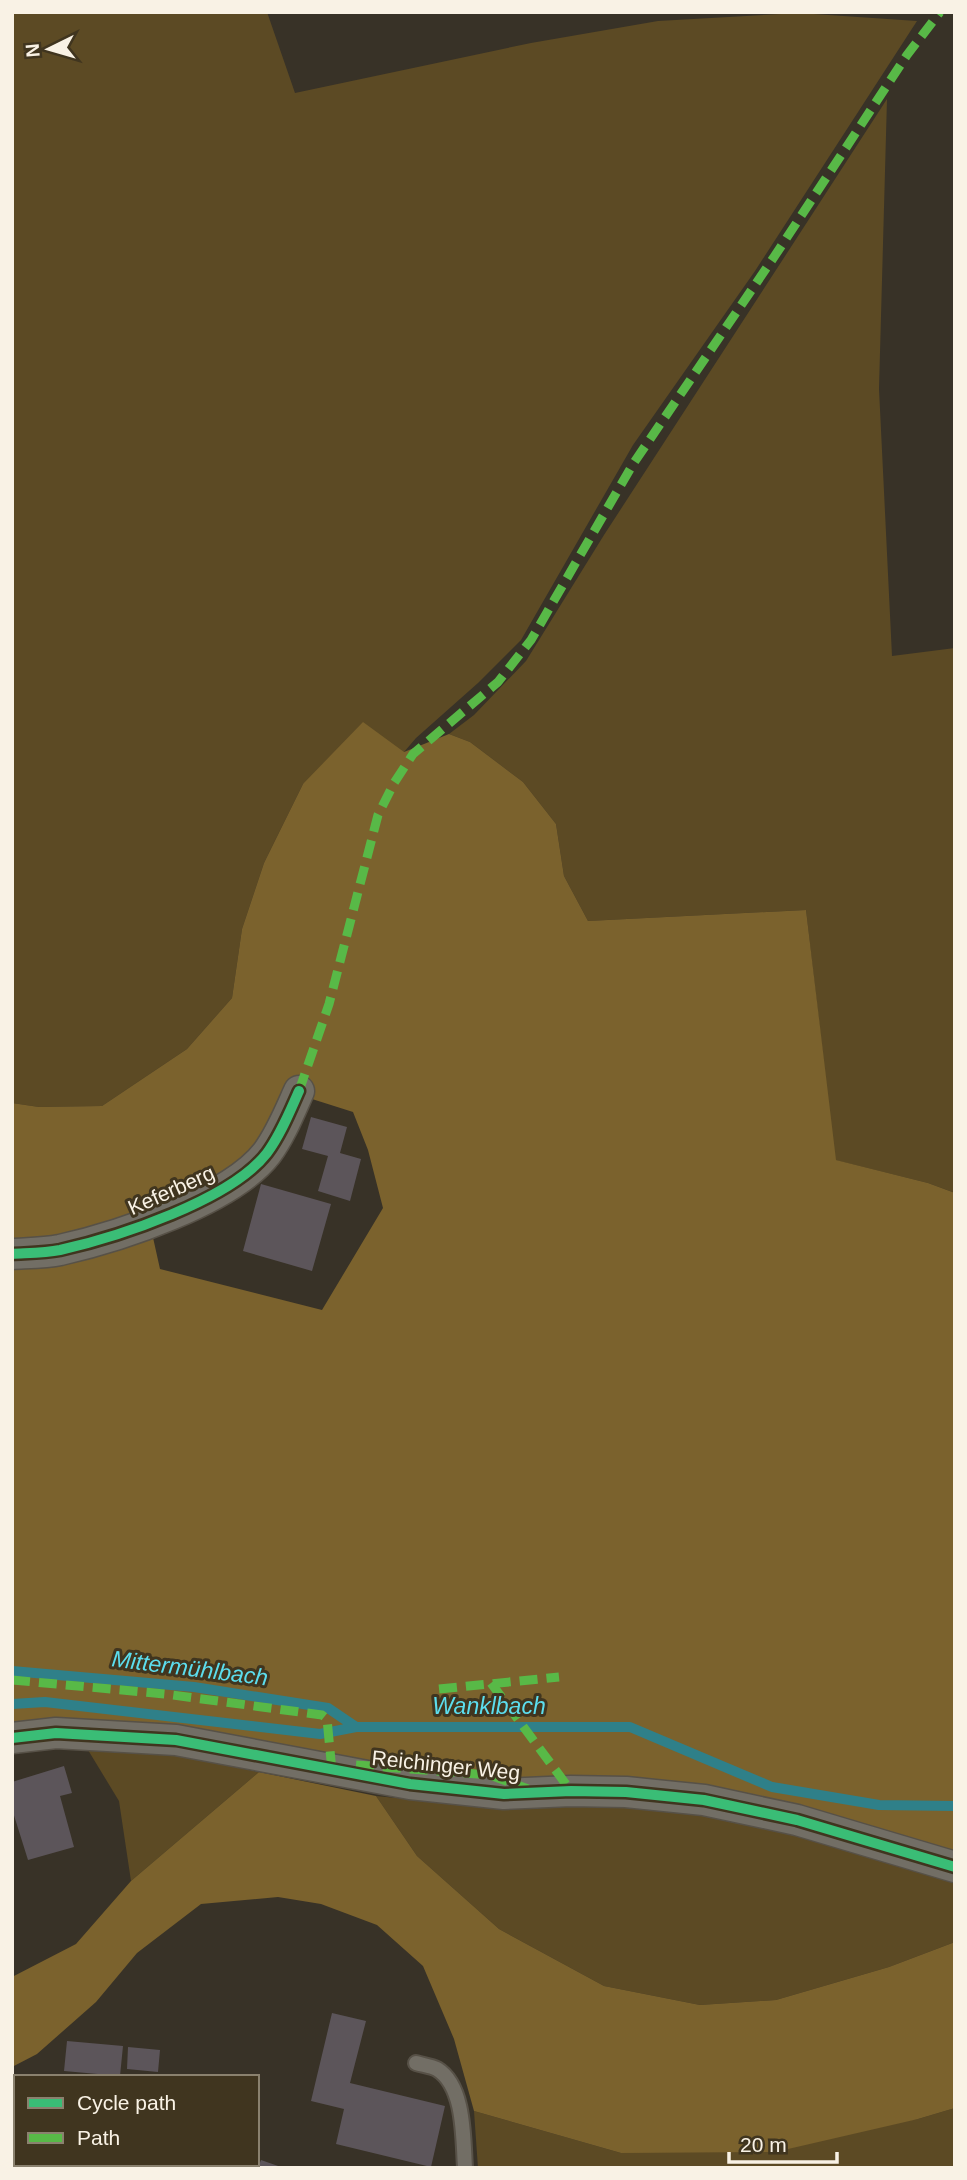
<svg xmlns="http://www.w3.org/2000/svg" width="967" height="2180" font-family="Arial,sans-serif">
	<rect width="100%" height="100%" fill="#383227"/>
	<path fill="#5c4a24" d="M 12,12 L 267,12 L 295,93 L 531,43 L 658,21 L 799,13 L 917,21 L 755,271 L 633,445 L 521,640 L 478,683 L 416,738 L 404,752 L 303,784 L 264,863 L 242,929 L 232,998 L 187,1049 L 102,1106 L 39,1107 L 12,1103 Z
		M 887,99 L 879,389 L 892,656 L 955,648 L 955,1193 L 928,1183 L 835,1160 L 806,910 L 588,921 L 564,876 L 556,824 L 523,782 L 470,742 L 449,734 L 474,715 L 526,661 L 604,535 Z
		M 85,1745 L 156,1751 L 259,1772 L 131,1881 L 119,1801 Z
		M 376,1796 L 467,1805 L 565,1803 L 667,1807 L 750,1822 L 955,1878 L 955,1942 L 889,1967 L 776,2000 L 700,2005 L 604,1986 L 499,1929 L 417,1856 Z
		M 955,2108 L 955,2168 L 478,2168 L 474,2111 L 621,2153 L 918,2119 Z"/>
	<path fill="#7b622d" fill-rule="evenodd" d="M 363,722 L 404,752 L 449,734 L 470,742 L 523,782 L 556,824 L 564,876 L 588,921 L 806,910 L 836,1160 L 928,1183 L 955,1193 L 955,1853 L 946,1849 L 477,1782 L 12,1723 L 12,1103 L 39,1107 L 102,1106 L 187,1049 L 232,998 L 242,929 L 264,863 L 303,784 ZM 312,1099 L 353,1112 L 368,1150 L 383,1208 L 322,1310 L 160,1269 L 152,1233 L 288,1138 Z
		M 259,1772 L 376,1796 L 417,1856 L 499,1929 L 604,1986 L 700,2005 L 776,2000 L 889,1967 L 955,1942 L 955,2108 L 918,2119 L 775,2152 L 621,2153 L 474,2111 L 454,2039 L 423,1966 L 377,1925 L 321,1904 L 278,1897 L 201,1904 L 137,1953 L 96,2002 L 37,2054 L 12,2067 L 12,1977 L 76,1944 L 131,1881 Z"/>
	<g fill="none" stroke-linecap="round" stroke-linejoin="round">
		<path stroke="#2f8089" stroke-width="10" d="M 12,1671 L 194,1687 L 328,1708 L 356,1727
			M 12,1704 L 45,1702 L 320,1734 L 356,1727 L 630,1727 L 772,1787 L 879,1805 L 955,1806"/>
	</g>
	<path fill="#5c555a" d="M 311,1117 L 347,1127 L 340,1153 L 361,1159 L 350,1201 L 318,1191 L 328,1156 L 302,1149 Z
		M 261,1184 L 331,1204 L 312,1271 L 243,1251 Z
		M 64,1766 L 72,1793 L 60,1796 L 74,1847 L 28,1860 L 12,1809 L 12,1782 Z
		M 332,2013 L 366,2021 L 350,2083 L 445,2106 L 431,2167 L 336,2144 L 344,2109 L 311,2101 Z
		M 67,2041 L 123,2046 L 120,2076 L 64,2071 Z
		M 128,2047 L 160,2050 L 158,2072 L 127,2069 Z
		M 12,2107 L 16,2107 L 16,2164 L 180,2164 L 179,2168 L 12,2168 Z
		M 261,2160 L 281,2167 L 281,2168 L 258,2168 Z"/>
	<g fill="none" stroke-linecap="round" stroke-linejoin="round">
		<g stroke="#575147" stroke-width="18">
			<path id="service" d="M 416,2063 C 422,2065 431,2066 437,2069 C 465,2086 463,2139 465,2168"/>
		</g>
		<g stroke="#575147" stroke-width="33">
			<path id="minor" d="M 12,1254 C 28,1253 45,1253 60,1250 C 118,1237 231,1200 267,1153 C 281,1134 290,1111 299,1091
				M 12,1738 L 56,1733 L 176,1740 L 410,1784 L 504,1794 L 571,1791 L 626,1792 L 704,1800 L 797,1820 L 955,1867"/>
		</g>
		<use href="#service" stroke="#726e65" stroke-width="14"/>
		<use href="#minor" stroke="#726e65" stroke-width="30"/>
		<path stroke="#58b947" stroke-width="9" stroke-dasharray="18 9" stroke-linecap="butt" d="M 299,1091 L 329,1004 L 378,815 L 394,783 L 413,754 L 498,682 L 531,640 L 633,464 L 774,257 L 907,55 L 940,12
			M 12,1680 L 165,1694 L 322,1715 L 327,1719 L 332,1771
			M 491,1683 L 571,1791
			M 439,1689 L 559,1677
			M 356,1765 L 490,1775 L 528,1789"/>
		<g stroke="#40351f" stroke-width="15">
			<path id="cycleway" d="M 12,1254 C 28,1253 45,1253 60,1250 C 118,1237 231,1200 267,1153 C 281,1134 290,1111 299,1091
				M 12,1738 L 56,1733 L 176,1740 L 410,1784 L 504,1794 L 571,1791 L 626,1792 L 704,1800 L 797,1820 L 955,1867"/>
		</g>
		<use href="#cycleway" stroke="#3abd76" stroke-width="10"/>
	</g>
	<g text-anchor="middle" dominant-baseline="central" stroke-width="6" stroke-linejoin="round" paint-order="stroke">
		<g font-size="21" fill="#f9f2e5" stroke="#40351f">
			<text transform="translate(171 1190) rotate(-24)">Keferberg</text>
			<text transform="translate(446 1765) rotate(6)">Reichinger Weg</text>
		</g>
		<g font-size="23" font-style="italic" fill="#5cdded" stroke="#40351f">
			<text transform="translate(190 1668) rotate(7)">Mittermühlbach</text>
			<text x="489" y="1706">Wanklbach</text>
		</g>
	</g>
	<rect width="967" height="2180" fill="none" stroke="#f9f2e5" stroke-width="28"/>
	<rect x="14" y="2075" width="245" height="91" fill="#40351f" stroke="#8a816e" stroke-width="2"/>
	<rect x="28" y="2098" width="35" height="10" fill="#3abd76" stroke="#8a816e" stroke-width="2"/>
	<text x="77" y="2110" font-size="21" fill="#f9f2e5">Cycle path</text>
	<rect x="28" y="2133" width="35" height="10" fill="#58b947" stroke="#8a816e" stroke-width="2"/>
	<text x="77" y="2145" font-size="21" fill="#f9f2e5">Path</text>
	<g transform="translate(49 49) rotate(265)" stroke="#40351f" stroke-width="5" paint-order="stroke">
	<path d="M0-5L12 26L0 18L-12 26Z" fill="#f9f2e5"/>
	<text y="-10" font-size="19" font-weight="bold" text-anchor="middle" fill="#f9f2e5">N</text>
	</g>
	<path d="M729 2152v10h108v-10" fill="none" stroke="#f9f2e5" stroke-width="3.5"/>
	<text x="740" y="2152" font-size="21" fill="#f9f2e5" stroke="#40351f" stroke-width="5" paint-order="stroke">20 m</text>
</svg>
